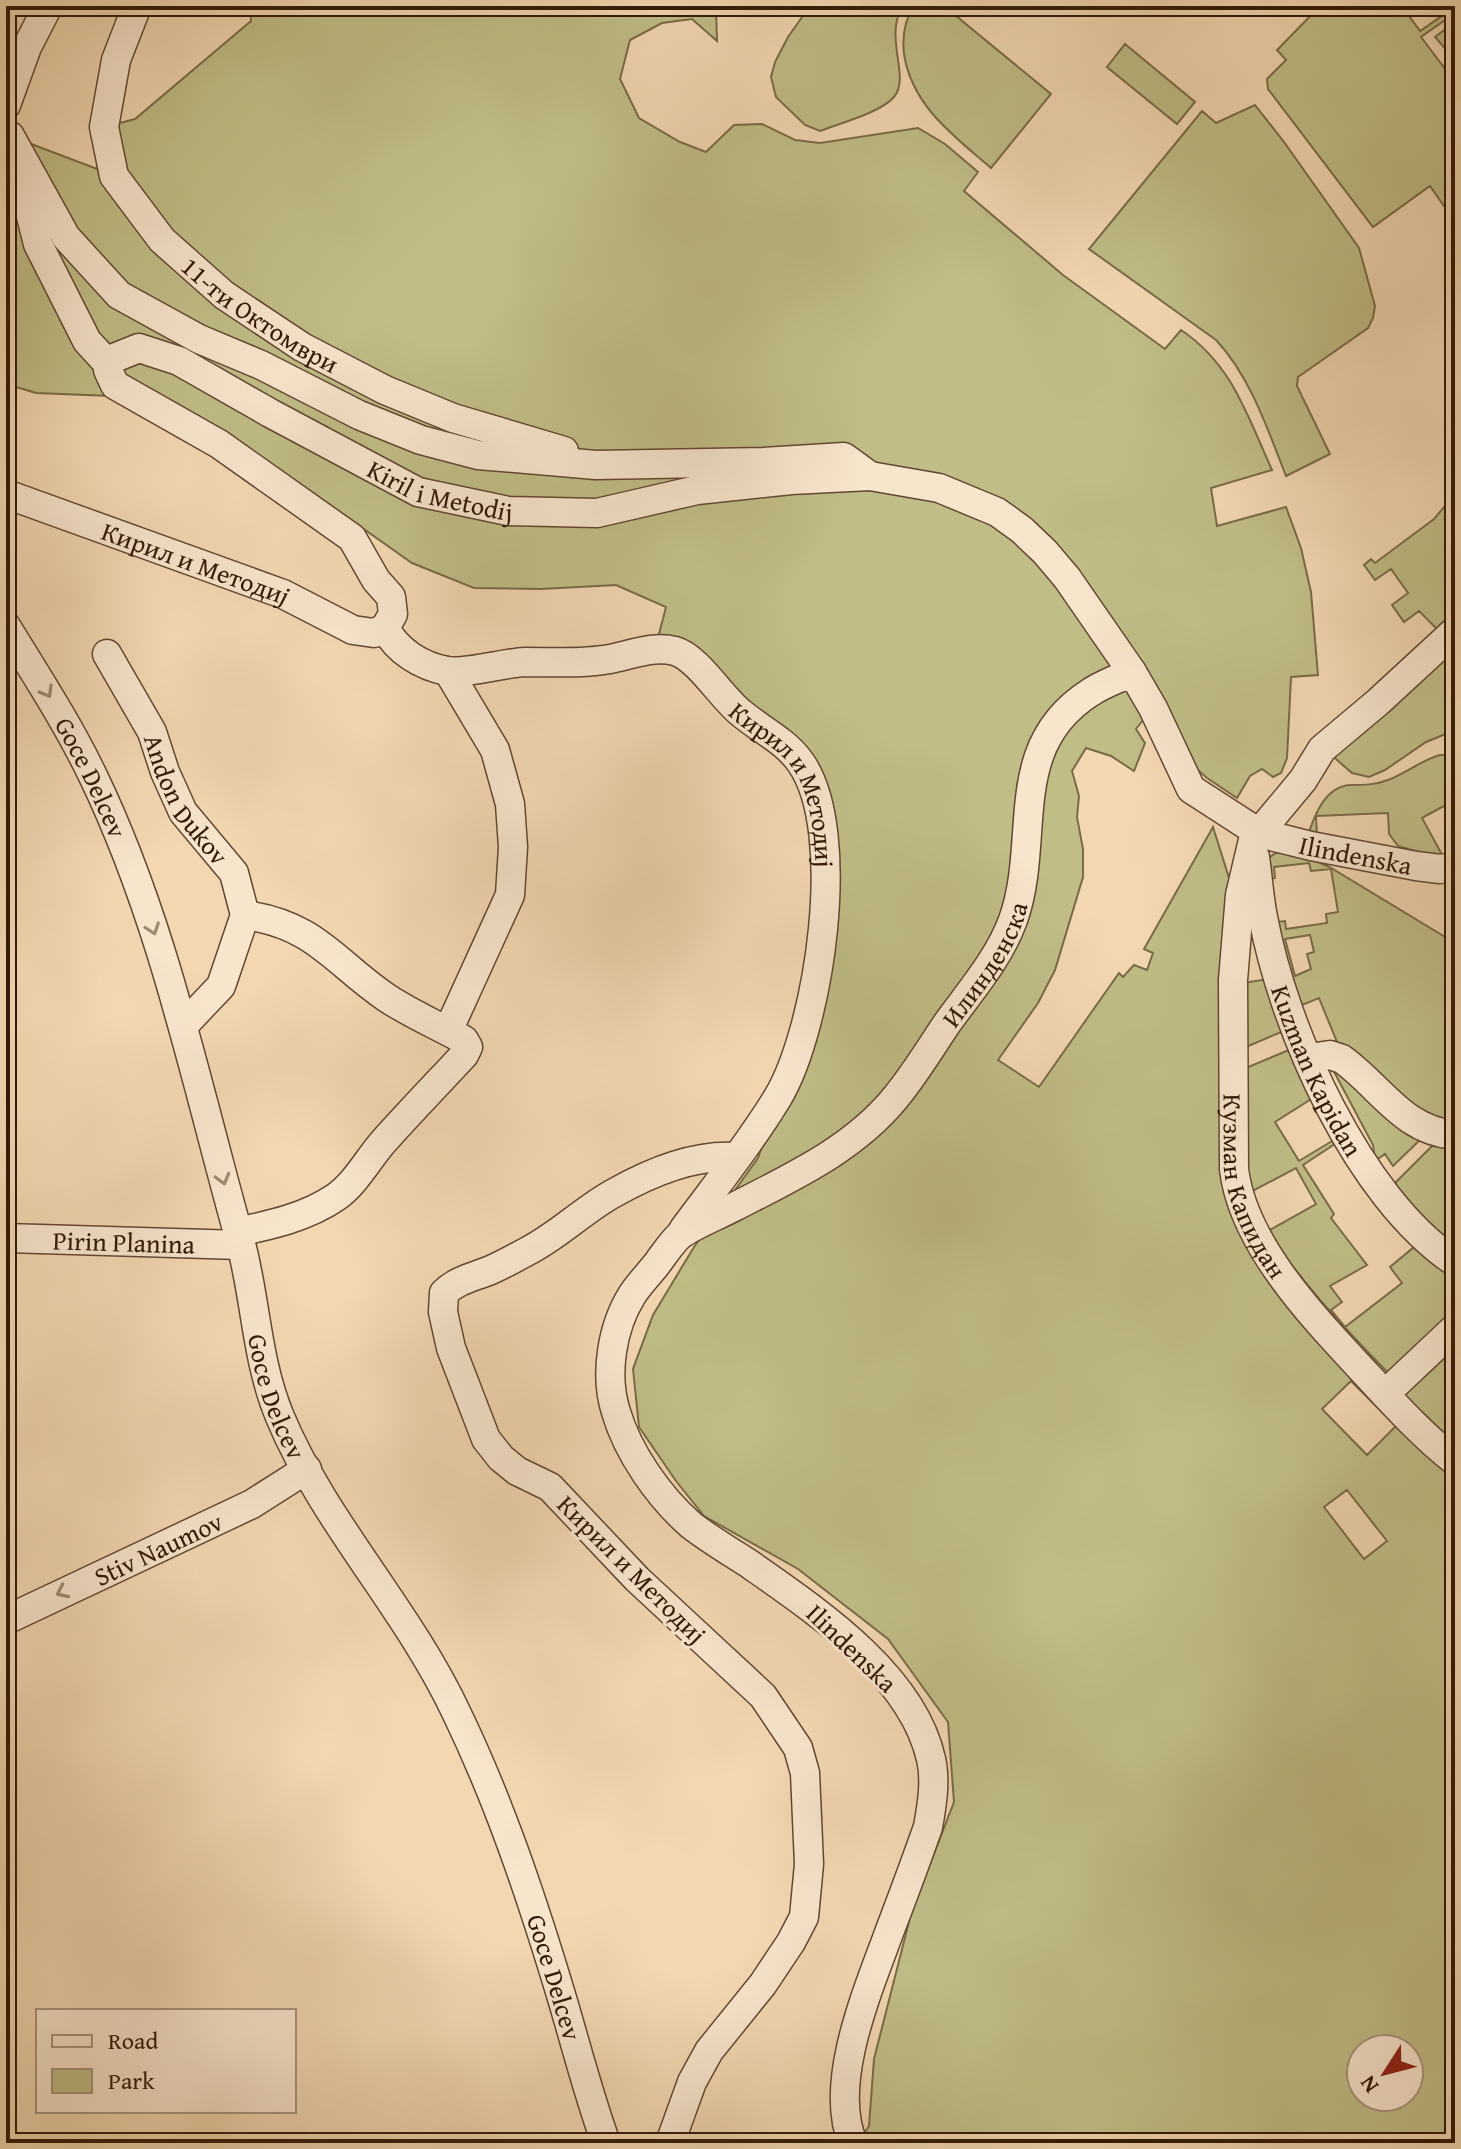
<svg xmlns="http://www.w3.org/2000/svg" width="1461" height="2149" font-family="'Gentium Book Plus',serif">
	<rect width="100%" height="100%" fill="#f2d7b1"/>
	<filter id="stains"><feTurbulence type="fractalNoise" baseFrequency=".0025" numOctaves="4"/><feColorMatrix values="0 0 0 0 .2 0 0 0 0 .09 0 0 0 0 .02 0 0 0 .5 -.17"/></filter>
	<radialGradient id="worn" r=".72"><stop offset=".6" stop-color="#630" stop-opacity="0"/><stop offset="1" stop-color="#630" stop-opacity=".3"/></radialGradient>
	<path fill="#c0bd87" stroke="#796b47" stroke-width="2" fill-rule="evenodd" d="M 250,6 L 716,6 L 717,41 L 692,19 L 662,23 L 630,40 L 620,79 L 639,118 L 680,142 L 706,152 L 734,125 L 762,124 L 795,140 L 820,143 L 918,128 L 945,144 L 978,172 L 964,191 L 1063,275 L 1165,349 L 1181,330 C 1232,364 1247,415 1272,470 L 1211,488 L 1217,526 L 1286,507 L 1301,548 L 1311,592 L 1318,675 L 1291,677 L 1287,758 L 1281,773 L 1273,777 L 1262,769 L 1250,776 L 1237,798 L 1207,778 L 1171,746 L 1152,709 L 1136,729 L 1145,743 L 1134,771 L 1111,756 L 1086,748 L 1072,771 L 1079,796 L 1077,817 L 1083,849 L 1083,877 L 1055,970 L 1038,1003 L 998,1060 L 1039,1087 L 1119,973 L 1123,977 L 1134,965 L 1147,970 L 1153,953 L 1144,949 L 1213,827 L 1230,881 L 1220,1125 L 1222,1161 L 1228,1197 L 1455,1475 L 1455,2143 L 858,2143 L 869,2126 L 874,2059 L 912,1910 L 954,1802 L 948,1722 L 888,1639 L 798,1569 L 704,1516 L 676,1481 L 639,1427 L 633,1369 L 653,1315 L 694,1247 L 758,1158 L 795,1054 L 825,893 L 802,764 L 655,649 L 666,607 L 616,585 L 541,589 L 474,588 L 412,563 L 300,484 L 190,416 L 111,396 L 36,393 L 6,384 L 6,118 L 10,136 L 113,175 L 104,127 L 135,119 L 251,21 ZM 1351,1381 L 1396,1426 L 1367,1455 L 1322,1409 ZM 1347,1490 L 1387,1541 L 1364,1559 L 1324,1507 ZM 1361,2049 L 1409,2049 L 1409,2097 L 1361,2097 Z
		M 810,6 L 903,6 C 883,36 911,77 894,97 C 880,113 840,123 820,131 L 805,125 L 776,97 L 771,77 L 775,62 L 788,37 Z
		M 914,6 L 944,6 L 1051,94 L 991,168 C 954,136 912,106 904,54 C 902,36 904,21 914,6 Z
		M 1320,6 L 1402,6 L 1420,31 L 1455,7 L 1455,13 L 1421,37 L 1455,82 L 1455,222 L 1430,186 L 1373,227 L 1268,89 L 1267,79 L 1286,60 L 1277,50 Z
		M 1455,22 L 1455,49 L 1449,53 L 1435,37 Z
		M 1125,44 L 1195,102 L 1177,124 L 1107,67 Z
		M 1255,105 L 1284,142 L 1359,248 L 1375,306 L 1373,318 L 1368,328 L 1298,377 L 1297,386 L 1330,454 L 1286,476 C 1268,430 1250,376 1216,340 L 1089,249 L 1202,111 L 1216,123 Z
		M 1455,494 L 1455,620 L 1441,633 L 1419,611 L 1404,622 L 1392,605 L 1408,593 L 1391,569 L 1375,580 L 1364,565 L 1371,559 L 1375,563 L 1434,519 Z
		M 1455,642 L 1455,719 L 1448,725 L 1453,731 L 1426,742 L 1385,770 L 1369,777 L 1352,773 L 1329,753 Z
		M 1440,755 L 1452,755 L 1455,757 L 1455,800 L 1422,818 L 1445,860 L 1398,846 L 1389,834 L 1388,813 L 1316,816 L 1317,837 L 1308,835 C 1315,814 1325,787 1350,785 C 1363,785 1375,785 1388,780 C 1406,773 1422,760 1440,755 Z
		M 1284,851 L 1302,854 L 1331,868 L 1455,943 L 1450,989 L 1455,1027 L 1455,1124 L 1420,1114 L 1337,1042 L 1319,998 L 1297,1007 L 1276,922 L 1285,921 L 1286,929 L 1327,923 L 1326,914 L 1338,912 L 1331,869 L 1311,871 L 1309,863 L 1274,867 L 1275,878 L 1265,880 C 1267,863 1265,854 1284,851 ZM 1310,935 L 1314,952 L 1307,954 L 1311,969 L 1295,976 L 1285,939 Z
		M 1268,979 L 1294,1048 L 1329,1124 L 1313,1098 L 1275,1122 L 1299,1161 L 1337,1138 L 1369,1189 L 1338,1142 L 1303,1165 L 1334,1214 L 1331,1218 L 1367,1265 L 1330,1286 L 1342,1302 L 1331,1310 L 1345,1327 L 1402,1283 L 1390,1267 L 1414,1247 L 1398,1227 L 1455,1272 L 1455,1314 L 1425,1349 L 1393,1378 C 1348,1331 1303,1286 1268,1231 L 1316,1204 L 1296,1168 L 1247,1194 L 1241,1150 L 1236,984 ZM 1281,1032 L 1289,1050 L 1246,1068 L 1239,1050 Z
		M 1331,1066 L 1425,1135 L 1393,1166 L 1385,1154 L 1375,1161 L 1373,1145 Z
		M 1437,1141 L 1455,1142 L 1455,1252 L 1390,1188 Z
		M 1455,1339 L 1455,1446 L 1403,1397 Z"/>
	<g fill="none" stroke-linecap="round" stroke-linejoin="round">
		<g stroke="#624832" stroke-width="31">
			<g id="minor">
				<path id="s1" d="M 137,6 L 116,60 L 104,127 L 114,176 L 162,240 L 224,295 L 302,347 L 385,390 L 453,418 L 564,451"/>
				<path d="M 6,105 L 27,47 L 48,6"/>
				<path d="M 10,136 L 66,237 L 119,295 L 199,339 L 261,365 L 359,415 L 421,440 L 478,455 L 596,465 L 763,462 L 844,457 L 870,476"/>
				<path d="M 21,177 L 38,244 L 87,341 L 109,365"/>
				<path id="s2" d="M 6,494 L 283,594 L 353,630 L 374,633 L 385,628 L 393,614 L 391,597 L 376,580 L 352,538 L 219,444 L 115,385 L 108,370 L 109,365 L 114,358 L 139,348 L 179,361 L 270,413 L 418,492 L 508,511 L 597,513 L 697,490 L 791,480 L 870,476 L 939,488 L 997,512 L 1022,530 L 1045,552 L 1067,578 L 1132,672"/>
				<path id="s3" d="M 6,626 C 36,675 68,724 93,776 C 164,923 196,1084 240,1240 C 256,1298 256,1360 280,1417 C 325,1524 408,1609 457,1714 C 499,1801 530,1893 558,1985 C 574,2037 587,2091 606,2143"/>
				<path id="s4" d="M 385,628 C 397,651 421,666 447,671 C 467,674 503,663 525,662 C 554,662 582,664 610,659 C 631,655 653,645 675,651 C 697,657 722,698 741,713 C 761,730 786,741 801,763 C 849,832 819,1028 778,1097 C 750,1143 715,1187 683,1230"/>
				<path id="s5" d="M 1455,631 L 1378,702 L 1322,749 L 1303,780 L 1253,840 L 1240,895 L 1233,980 L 1234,1169 C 1243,1246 1317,1321 1368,1376 C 1395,1405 1423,1436 1455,1461"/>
				<path id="s6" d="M 107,654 L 152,732 L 165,772 L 183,812 L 234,873 L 245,915 L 221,986 L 184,1025"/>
				<path id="s7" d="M 1255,857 C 1258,877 1259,898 1263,917 C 1284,1030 1358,1197 1455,1262"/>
				<path d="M 448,1031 L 510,895 L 513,847 L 510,804 L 495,750 L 448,671"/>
				<path d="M 1309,1058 L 1330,1055 L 1342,1059 C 1381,1087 1403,1131 1455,1135"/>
				<path d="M 237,1232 C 271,1225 307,1217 336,1197 C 356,1183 368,1159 384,1141 C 410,1112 437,1084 464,1055 L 468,1047 L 464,1040 C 439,1026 411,1014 387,998 C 334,962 316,925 245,915"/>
				<path id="s8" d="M 6,1238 L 241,1245"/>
				<path d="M 1385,1394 L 1455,1328"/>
				<path id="s9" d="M 6,1620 L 252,1504 L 307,1469"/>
				<path d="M 670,2143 L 692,2082 L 709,2051 L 763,1984 L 791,1942 L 804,1917 L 809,1864 L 805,1773 L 798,1748 L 763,1696 L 637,1579 L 550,1487 L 517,1471 L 501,1458 L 486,1439 L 451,1348 L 443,1312 L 444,1293 C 458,1279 475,1277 493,1269 C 504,1264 515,1258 526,1252 C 558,1236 583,1210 614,1193 C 651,1172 694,1154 736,1157"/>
				<path id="s10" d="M 853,2143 C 827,2083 869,1988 890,1930 C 903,1896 916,1861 928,1827 C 932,1805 936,1780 931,1759 C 912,1674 815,1610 748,1563 C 729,1551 709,1539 691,1525 C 659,1497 628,1453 616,1412 C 604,1375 612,1327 632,1295 C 639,1284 648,1275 656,1265 C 663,1256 671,1243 680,1235 C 695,1224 717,1216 734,1207 C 792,1177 854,1149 896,1097 C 915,1074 931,1047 948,1022 C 972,989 999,958 1013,920 C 1042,838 1004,747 1091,692 C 1103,684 1118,679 1132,672 L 1153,708 L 1191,789 L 1259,833 L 1311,846 L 1416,866 L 1440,869 L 1455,867"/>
			</g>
		</g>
		<use href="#minor" stroke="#f7e5cc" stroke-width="28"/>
	</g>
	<defs><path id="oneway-chevron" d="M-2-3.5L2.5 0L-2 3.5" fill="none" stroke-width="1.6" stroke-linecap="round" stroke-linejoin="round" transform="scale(2)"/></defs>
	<g stroke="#9e8973">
		<use href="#oneway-chevron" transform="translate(47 692) rotate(60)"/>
		<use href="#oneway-chevron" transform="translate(153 929) rotate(71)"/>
		<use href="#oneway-chevron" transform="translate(223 1179) rotate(75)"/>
		<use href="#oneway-chevron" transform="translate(62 1592) rotate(155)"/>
	</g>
	<g text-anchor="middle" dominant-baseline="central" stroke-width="6" stroke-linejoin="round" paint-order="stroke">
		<g font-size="26" fill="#321907" stroke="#f7e5cc">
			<text stroke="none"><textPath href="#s1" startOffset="380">11-ти Октомври</textPath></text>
			<text stroke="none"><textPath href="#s2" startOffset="1186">Kiril i Metodij</textPath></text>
			<text stroke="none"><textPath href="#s2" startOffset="202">Кирил и Методиј</textPath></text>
			<text stroke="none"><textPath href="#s3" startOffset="174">Goce Delcev</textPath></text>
			<text stroke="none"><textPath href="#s4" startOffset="488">Кирил и Методиј</textPath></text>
			<text stroke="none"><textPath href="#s6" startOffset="166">Andon Dukov</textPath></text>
			<text stroke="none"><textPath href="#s10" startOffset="2156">Ilindenska</textPath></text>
			<text stroke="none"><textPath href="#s10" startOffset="1496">Илинденска</textPath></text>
			<text stroke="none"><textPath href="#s7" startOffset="224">Kuzman Kapidan</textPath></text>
			<text stroke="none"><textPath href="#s5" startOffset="644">Кузман Капидан</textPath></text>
			<text stroke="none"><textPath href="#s8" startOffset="118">Pirin Planina</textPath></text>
			<text stroke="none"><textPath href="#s3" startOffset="822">Goce Delcev</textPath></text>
			<text stroke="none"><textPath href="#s9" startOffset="168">Stiv Naumov</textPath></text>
			<text transform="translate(632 1569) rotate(45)">Кирил и Методиј</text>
			<text transform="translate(852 1648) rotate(44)">Ilindenska</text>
			<text stroke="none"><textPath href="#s3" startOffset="1470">Goce Delcev</textPath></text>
		</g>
	</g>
	<rect width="1461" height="2149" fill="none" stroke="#f2d7b1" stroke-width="32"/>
	<rect x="8" y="8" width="1445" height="2133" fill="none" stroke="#321907" stroke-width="4"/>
	<rect x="16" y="16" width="1429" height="2117" fill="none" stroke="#321907" stroke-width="2"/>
	<rect x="36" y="2009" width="260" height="104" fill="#f7e5cc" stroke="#a8937d" stroke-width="2"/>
	<rect x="52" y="2035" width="40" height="12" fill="#f7e5cc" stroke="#a8937d" stroke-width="2"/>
	<text x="108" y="2049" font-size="24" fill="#321907">Road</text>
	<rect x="52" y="2069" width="40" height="24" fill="#c0bd87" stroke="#a8937d" stroke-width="2"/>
	<text x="108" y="2089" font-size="24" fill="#321907">Park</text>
	<g transform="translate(1385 2073) rotate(234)"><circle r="38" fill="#f7e5cc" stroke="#a8937d" stroke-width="2"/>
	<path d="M0-6L14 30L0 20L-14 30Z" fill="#8f2418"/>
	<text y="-12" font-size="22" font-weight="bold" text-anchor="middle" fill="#321907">N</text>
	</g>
	<rect width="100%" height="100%" filter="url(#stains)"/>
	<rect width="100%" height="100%" fill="url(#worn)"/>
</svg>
